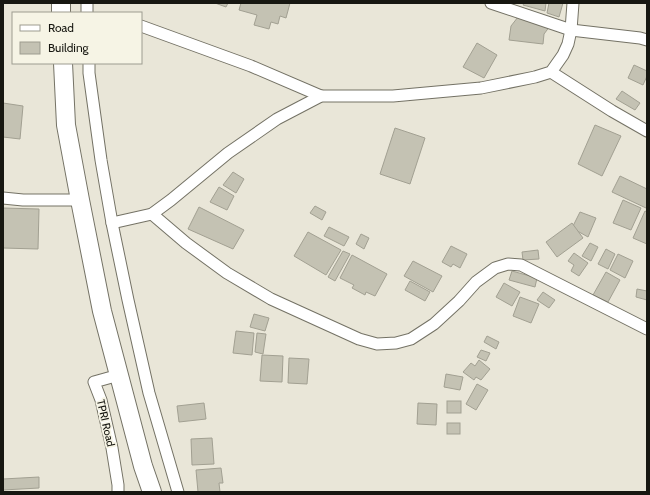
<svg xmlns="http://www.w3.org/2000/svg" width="650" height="495" font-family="Cabin,sans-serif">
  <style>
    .building { fill: #c4c2b3; stroke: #a2a092 }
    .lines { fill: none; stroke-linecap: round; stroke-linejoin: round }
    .minor-casing { stroke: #747265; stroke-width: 13 }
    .trunk-casing { stroke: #747265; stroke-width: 20 }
    .minor { stroke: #fff; stroke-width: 11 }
    .trunk { stroke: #fff; stroke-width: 18 }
    .labels { text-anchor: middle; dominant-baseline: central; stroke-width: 3.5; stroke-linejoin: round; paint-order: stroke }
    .street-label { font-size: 11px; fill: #171711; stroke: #f6f4e5 }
  </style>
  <rect width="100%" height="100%" fill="#e9e6d8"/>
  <g class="building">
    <path d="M215,3H228L226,7Z"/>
    <path d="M241,3H290L286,18L280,16L278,24L271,22L269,29L254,25L257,15L239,10Z"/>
    <path d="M524,3H546L545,11L523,5Z"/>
    <path d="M549,3H563L559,17L547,13Z"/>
    <path d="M518,17L550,26L544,34L543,44L509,40L511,26Z"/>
    <path d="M477,43L497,55L484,78L463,67Z"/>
    <path d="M634,65L647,71V76L643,85L628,78Z"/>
    <path d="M622,91L640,103L635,110L616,99Z"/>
    <path d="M3,103L23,106L20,139L3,137Z"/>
    <path d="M595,125L621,136L602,176L578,164Z"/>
    <path d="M395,128L425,138L410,184L380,174Z"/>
    <path d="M233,172L244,179L236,193L223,185Z"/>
    <path d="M620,176L647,189V206L646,208L612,192Z"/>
    <path d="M219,187L234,196L227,210L210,202Z"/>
    <path d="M623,200L641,208L631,230L613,223Z"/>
    <path d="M315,206L326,212L322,220L310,213Z"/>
    <path d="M199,207L244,230L233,249L188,229Z"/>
    <path d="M3,208L39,209L38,249L3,248Z"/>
    <path d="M645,211L647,212V244L633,238Z"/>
    <path d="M580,212L596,218L588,237L572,228Z"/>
    <path d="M572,223L583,238L557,257L546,242Z"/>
    <path d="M329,227L349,237L344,246L324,236Z"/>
    <path d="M308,232L341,250L326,275L294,256Z"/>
    <path d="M361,234L369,238L364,249L356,244Z"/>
    <path d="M590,243L598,247L591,261L582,256Z"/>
    <path d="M451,246L467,254L460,268L453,264L451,267L442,262Z"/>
    <path d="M606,249L615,254L608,269L598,264Z"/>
    <path d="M538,250L539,259L523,260L522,252Z"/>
    <path d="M343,251L350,254L335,281L328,277Z"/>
    <path d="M574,253L588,263L579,276L571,271L574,265L568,261Z"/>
    <path d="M618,254L633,261L625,278L610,270Z"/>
    <path d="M352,255L387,274L375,296L366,292L365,295L352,288L354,285L340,278Z"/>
    <path d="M413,261L442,276L433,292L404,276Z"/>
    <path d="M512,271L537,278L535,287L509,280Z"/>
    <path d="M606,272L620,280L608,302L593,295Z"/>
    <path d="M410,281L430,292L425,301L405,290Z"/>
    <path d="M504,283L520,292L512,306L496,297Z"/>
    <path d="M637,289L647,291V300L636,297Z"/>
    <path d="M543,292L555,300L549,308L537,300Z"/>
    <path d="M520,297L539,304L531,323L513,316Z"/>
    <path d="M254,314L269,318L265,331L250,327Z"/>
    <path d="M236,331L254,333L252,355L233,353Z"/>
    <path d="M257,333L266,334L263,354L255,352Z"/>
    <path d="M487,336L499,342L496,349L484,342Z"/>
    <path d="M481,350L490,353L486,361L477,357Z"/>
    <path d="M262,355L283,356L282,382L260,381Z"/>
    <path d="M289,358L309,359L307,384L288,383Z"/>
    <path d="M479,360L490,369L481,380L476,377L474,380L463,372L471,363L475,366Z"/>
    <path d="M446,374L463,377L460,390L444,387Z"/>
    <path d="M477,384L488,390L476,410L466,404Z"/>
    <rect x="447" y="401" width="14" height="12"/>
    <path d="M204,403L206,419L179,422L177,406Z"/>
    <path d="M418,403L437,404L436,425L417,424Z"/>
    <rect x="447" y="423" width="13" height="11"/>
    <path d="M212,438L214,464L192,465L191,439Z"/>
    <path d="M221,468L223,483H219L220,492H198L196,470Z"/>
    <path d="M39,477V488L3,490V479Z"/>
  </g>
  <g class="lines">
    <defs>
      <g id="minor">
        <path d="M87,3V13"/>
        <path d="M491,3L571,30L640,38L647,40"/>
        <path d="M141,26L251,66L321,96"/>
        <path d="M89,63V73L101,160L112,223L128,300L149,393L178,492"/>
        <path d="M551,72L612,111L647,131"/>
        <path d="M3,198L23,200H80"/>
        <path d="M152,214L186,243L227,273L271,299L359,339L377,344L396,343L411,339L434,324L459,301L476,282L495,268L508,264L521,265L647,329"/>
        <path d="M112,223L152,214L171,200L228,153L277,119L321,96H393L481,88L535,77L551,72L563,55L568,44L571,30L573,3"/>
        <path d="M118,492V485L112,448L101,400L94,382L119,375"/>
      </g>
      <g id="trunk">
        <path d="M61,3V13"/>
        <path d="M63,63L66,125L80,200L102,311L143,466L152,492"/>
      </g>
    </defs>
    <use href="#minor" class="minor-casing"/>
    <use href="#trunk" class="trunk-casing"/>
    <use href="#minor" class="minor"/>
    <use href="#trunk" class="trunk"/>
  </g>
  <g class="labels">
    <g class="street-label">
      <text transform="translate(106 423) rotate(77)">TPRI Road</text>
    </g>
  </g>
  <rect width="650" height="495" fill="none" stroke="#171711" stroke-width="8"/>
  <rect x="12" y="12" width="130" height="52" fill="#f6f4e5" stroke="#9d9c90"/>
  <rect x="20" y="25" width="20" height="6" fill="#ffffff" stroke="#9d9c90"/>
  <text x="48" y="32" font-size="12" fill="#171711">Road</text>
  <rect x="20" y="42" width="20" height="12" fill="#c4c2b3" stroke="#9d9c90"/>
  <text x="48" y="52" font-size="12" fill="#171711">Building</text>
</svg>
